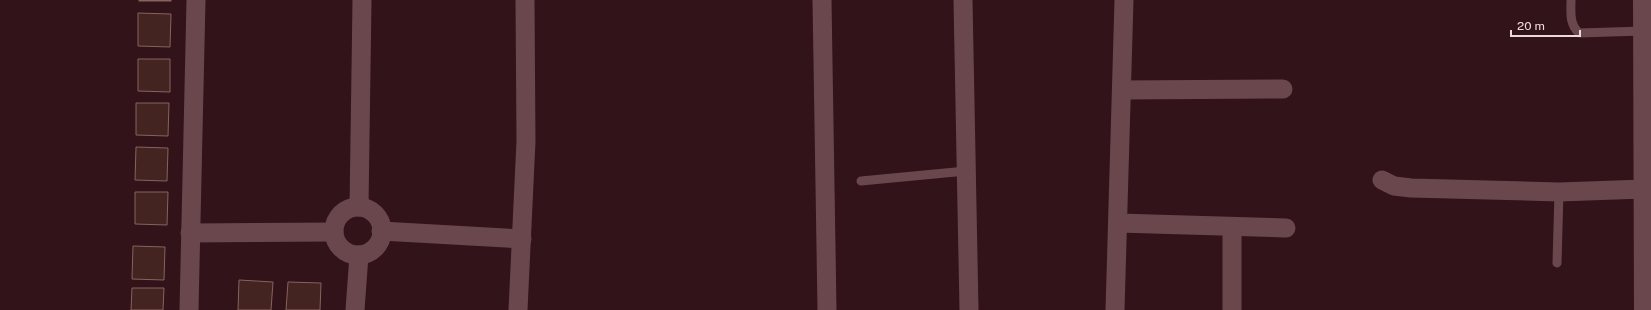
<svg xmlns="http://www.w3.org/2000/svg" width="1651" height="310" font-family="'Public Sans',sans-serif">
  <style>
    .building { fill: #432420; stroke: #88635e }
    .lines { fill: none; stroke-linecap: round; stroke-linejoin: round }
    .lane { stroke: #6a474d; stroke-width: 9 }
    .street { stroke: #6a474d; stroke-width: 19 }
    .secondary { stroke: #6a474d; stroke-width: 22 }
  </style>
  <rect width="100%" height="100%" fill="#311319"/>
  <g class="building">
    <rect x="139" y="0" width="32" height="1"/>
    <path d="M138,13L171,14L170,47L138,46Z"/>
    <path d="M138,59H170V92L138,91Z"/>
    <path d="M136,103H169L168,136L136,135Z"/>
    <path d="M136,147L168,148L167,181L135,180Z"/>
    <path d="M135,192H168L167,225L135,224Z"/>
    <path d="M133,246L165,247L164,280L132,279Z"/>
    <path d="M239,280L273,282L271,310H238Z"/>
    <path d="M288,282L321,283L320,310H286Z"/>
    <path d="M132,288H164L163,310H131Z"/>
  </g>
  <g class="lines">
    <g class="lane">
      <path d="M1571,0C1571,12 1569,24 1579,33L1643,31"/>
      <path d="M861,181L966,171"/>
      <path d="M1557,263L1559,192"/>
    </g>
    <g class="street">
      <path d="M822,0L827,310"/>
      <path d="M963,0L969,310"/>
      <path d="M1123,90L1283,89"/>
      <path d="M1382,180L1394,186L1411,188L1559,192L1644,189"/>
      <path d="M359,207L362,0"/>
      <circle cx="358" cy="231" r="24"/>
      <path d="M1118,223L1286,228"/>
      <path d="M1232,227V310"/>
      <path d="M381,231L522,239"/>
      <path d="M190,233L334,232"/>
      <path d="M189,310L196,0"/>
      <path d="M355,310L359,255"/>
      <path d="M518,310L526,141L525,0"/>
      <path d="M1115,310L1124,0"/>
    </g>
    <path class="secondary" d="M1644,0L1645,310"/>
  </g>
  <path d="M1511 30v6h69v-6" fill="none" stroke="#edd8da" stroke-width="2"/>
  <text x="1517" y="30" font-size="12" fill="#edd8da" stroke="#311319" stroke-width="3" paint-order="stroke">20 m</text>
</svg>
